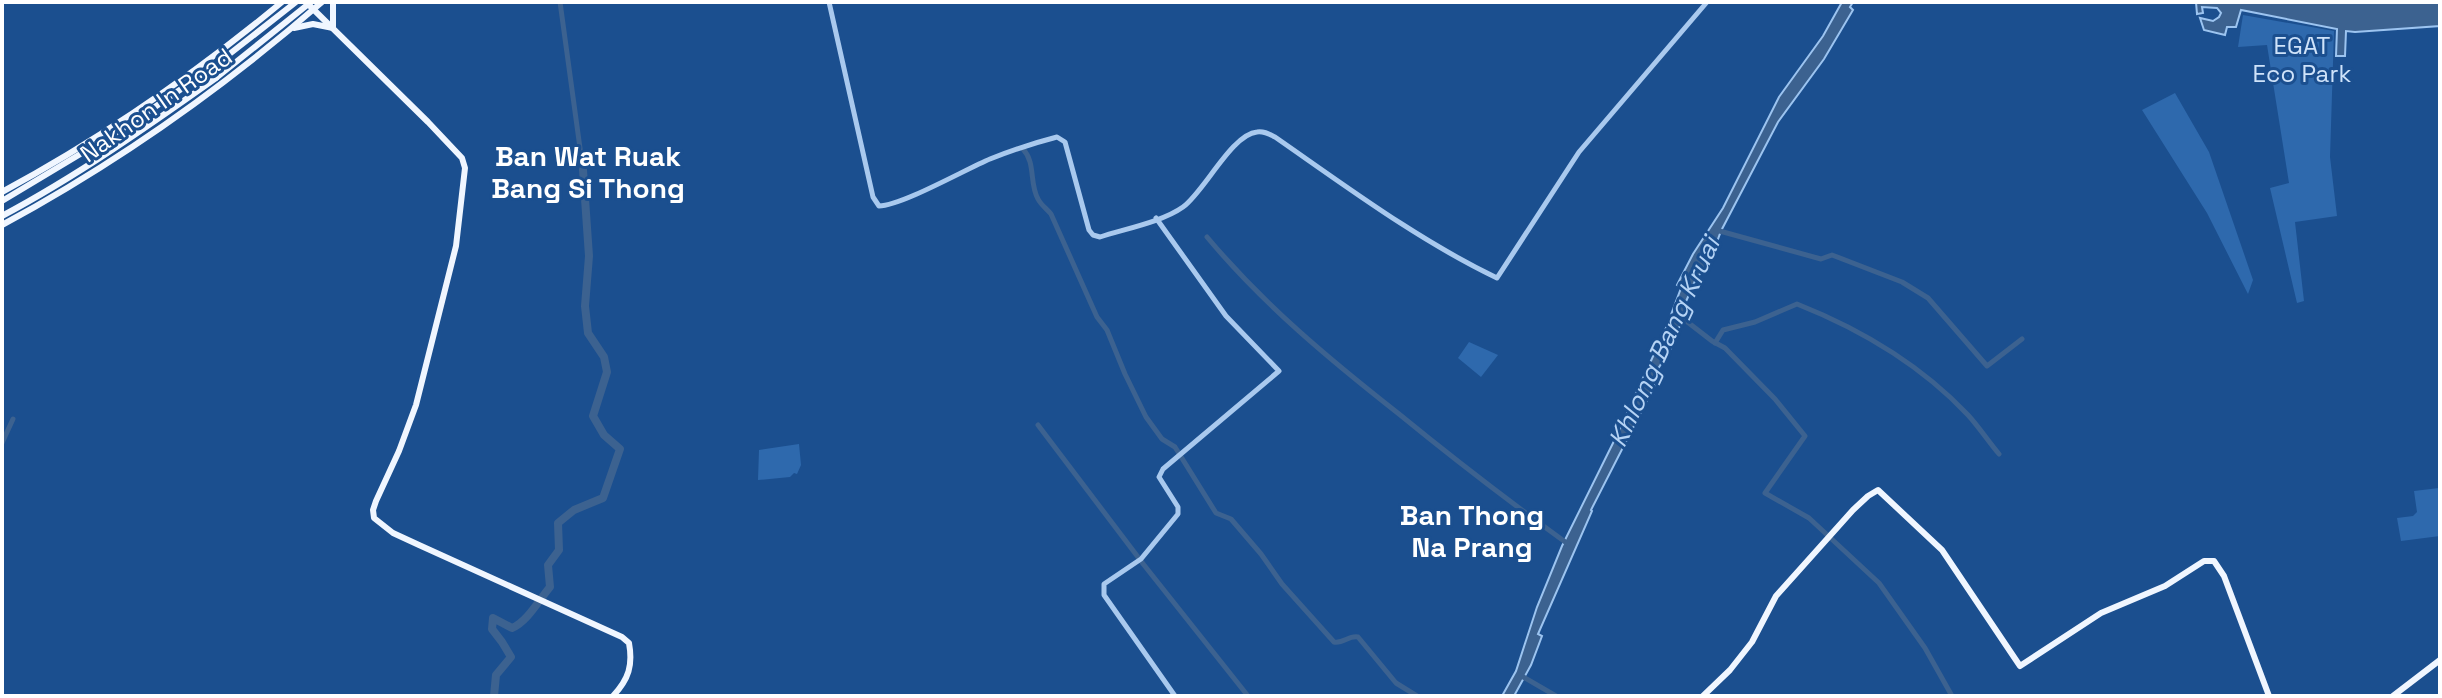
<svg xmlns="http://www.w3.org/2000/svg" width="2442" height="698" font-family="'Space Grotesk',sans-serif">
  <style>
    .green { fill: #2e69ad }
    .water { fill: #3c6290; stroke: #9cc4f0; stroke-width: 2 }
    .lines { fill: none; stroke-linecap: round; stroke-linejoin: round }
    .canal { stroke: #3c6290; stroke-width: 5 }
    .river { stroke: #3c6290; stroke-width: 8 }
    .minor { stroke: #a9c9ee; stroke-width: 5 }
    .major { stroke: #f0f6ff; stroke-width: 6 }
    .major-bridge { stroke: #f0f6ff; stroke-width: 6 }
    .labels { text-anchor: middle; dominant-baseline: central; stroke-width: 6; stroke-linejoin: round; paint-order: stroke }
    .park-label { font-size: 24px; fill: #cfe3fa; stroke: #1b4f8f }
    .street-label { font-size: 24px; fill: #fff; stroke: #1b4f8f }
    .water-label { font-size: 26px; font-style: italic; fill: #b5d3f5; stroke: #1b4f8f }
    .quarter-label { font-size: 28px; font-weight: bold; fill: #fff; stroke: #1b4f8f }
  </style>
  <rect width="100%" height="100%" fill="#1b4f8f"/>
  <g class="green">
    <path d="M2243,15L2334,31L2330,157L2337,216L2295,222L2304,301L2297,303L2270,188L2289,183L2267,45L2238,47Z"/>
    <path d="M2175,93L2209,152L2253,280L2248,294L2207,213L2142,110Z"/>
    <path d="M1469,342L1498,355L1481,377L1458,358Z"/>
    <path d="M799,444L801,465L797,474L794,473L790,477L758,480L759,450Z"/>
    <path d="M2439,488L2440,536L2401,541L2397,518L2413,516L2417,512L2414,491Z"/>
  </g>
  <g class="water">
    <path d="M1842,2H1853L1850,7L1853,10L1824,59L1778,122L1721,231L1711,258L1695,281L1684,306L1689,313L1671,339L1675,342L1656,372L1660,375L1591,510L1592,511L1538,634L1542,636L1531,665L1514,696H1502L1516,671L1537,607L1562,546L1617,435L1666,328L1681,288L1677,285L1693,254L1723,208L1779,97L1823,36Z"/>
    <path d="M2196,2H2440V26L2355,32L2346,31L2345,56H2336L2337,29L2241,10L2236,27H2227L2225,35L2204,30L2200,18L2213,21L2219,17L2221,13L2217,8L2202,7L2203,13L2197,14Z"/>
  </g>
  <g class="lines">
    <g class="canal">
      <path d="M560,2L583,170"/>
      <path d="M1023,149C1036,163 1029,183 1038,199C1041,205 1047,209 1051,214L1097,317L1107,330L1125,374L1146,417L1162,439L1175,447L1216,513L1231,519L1261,554L1282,584L1334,642C1343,644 1349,635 1358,637L1396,683L1417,696"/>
      <path d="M1716,230L1821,259L1832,255L1902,282L1928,298L1987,366L2022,339"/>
      <path d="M1207,237C1264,305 1329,359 1399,414C1454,459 1510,502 1568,544"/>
      <path d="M1681,317L1712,341L1725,348L1775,399L1805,436L1765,493L1809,518L1879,583L1925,648L1952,696"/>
      <path d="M1715,343L1723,330L1755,322L1797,304C1860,329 1921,365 1968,415C1979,427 1988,441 1999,454"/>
      <path d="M1038,425L1144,565L1248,696"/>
      <path d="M2,443L13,419"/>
      <path d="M1520,675L1556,696"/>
    </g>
    <path class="river" d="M494,696L496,675L511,657L502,642L492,629L493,618L512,628C527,622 539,600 550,587L548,565L559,550L558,523L574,510L603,498L620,449L604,435L593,416L607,372L604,357L588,333L585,306L589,256L583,170"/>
    <g class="minor">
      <path d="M829,2L873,197L879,206C901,206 966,169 990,159C1012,150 1034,143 1057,137L1065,142L1089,230L1093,235L1100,237C1124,229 1162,222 1183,207C1204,192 1232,134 1257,132C1264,131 1269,134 1275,137C1347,187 1418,240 1497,278L1579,152L1707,2"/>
      <path d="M1156,218L1226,316L1279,371L1163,469L1159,477L1178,507V514L1141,559L1104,584V595L1175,696"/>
    </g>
    <g class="major">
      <path d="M306,2L428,122L462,158L465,168L456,246L416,405L399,451L376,501L373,510L374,518L393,533L419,545L622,637L629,643C633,665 629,679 613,696"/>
      <path d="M333,2V26"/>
      <path d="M294,28L313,24L333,28"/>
      <path d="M2,192C102,138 195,74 282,2"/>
      <path d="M2,201L127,126L209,70"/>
      <path d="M2,216C77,176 147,127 216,78"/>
      <path d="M2,225C117,163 223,88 322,2"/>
      <path d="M1703,696L1730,670L1752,642L1776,596L1853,510L1868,496L1878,490L1942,550L2020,666L2101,613L2165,586L2204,561H2214L2224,576L2269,696"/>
      <path d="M2393,696L2440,660"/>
    </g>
    <g class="major-bridge">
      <path d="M209,70L296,2"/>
      <path d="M216,78L311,2"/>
    </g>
  </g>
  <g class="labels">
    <g class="park-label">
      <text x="2302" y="45">EGAT<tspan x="2302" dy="28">Eco Park</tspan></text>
    </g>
    <g class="street-label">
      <text transform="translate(156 105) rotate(-35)">Nakhon In Road</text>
    </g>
    <g class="water-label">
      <text transform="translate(1664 342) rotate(-65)">Khlong Bang Kruai</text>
    </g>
    <g class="quarter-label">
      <text x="588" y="156">Ban Wat Ruak<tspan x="588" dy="32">Bang Si Thong</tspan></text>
      <text x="1472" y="515">Ban Thong<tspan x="1472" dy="32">Na Prang</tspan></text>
    </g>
  </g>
  <rect width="2442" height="698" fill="none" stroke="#ffffff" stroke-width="8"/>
</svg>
